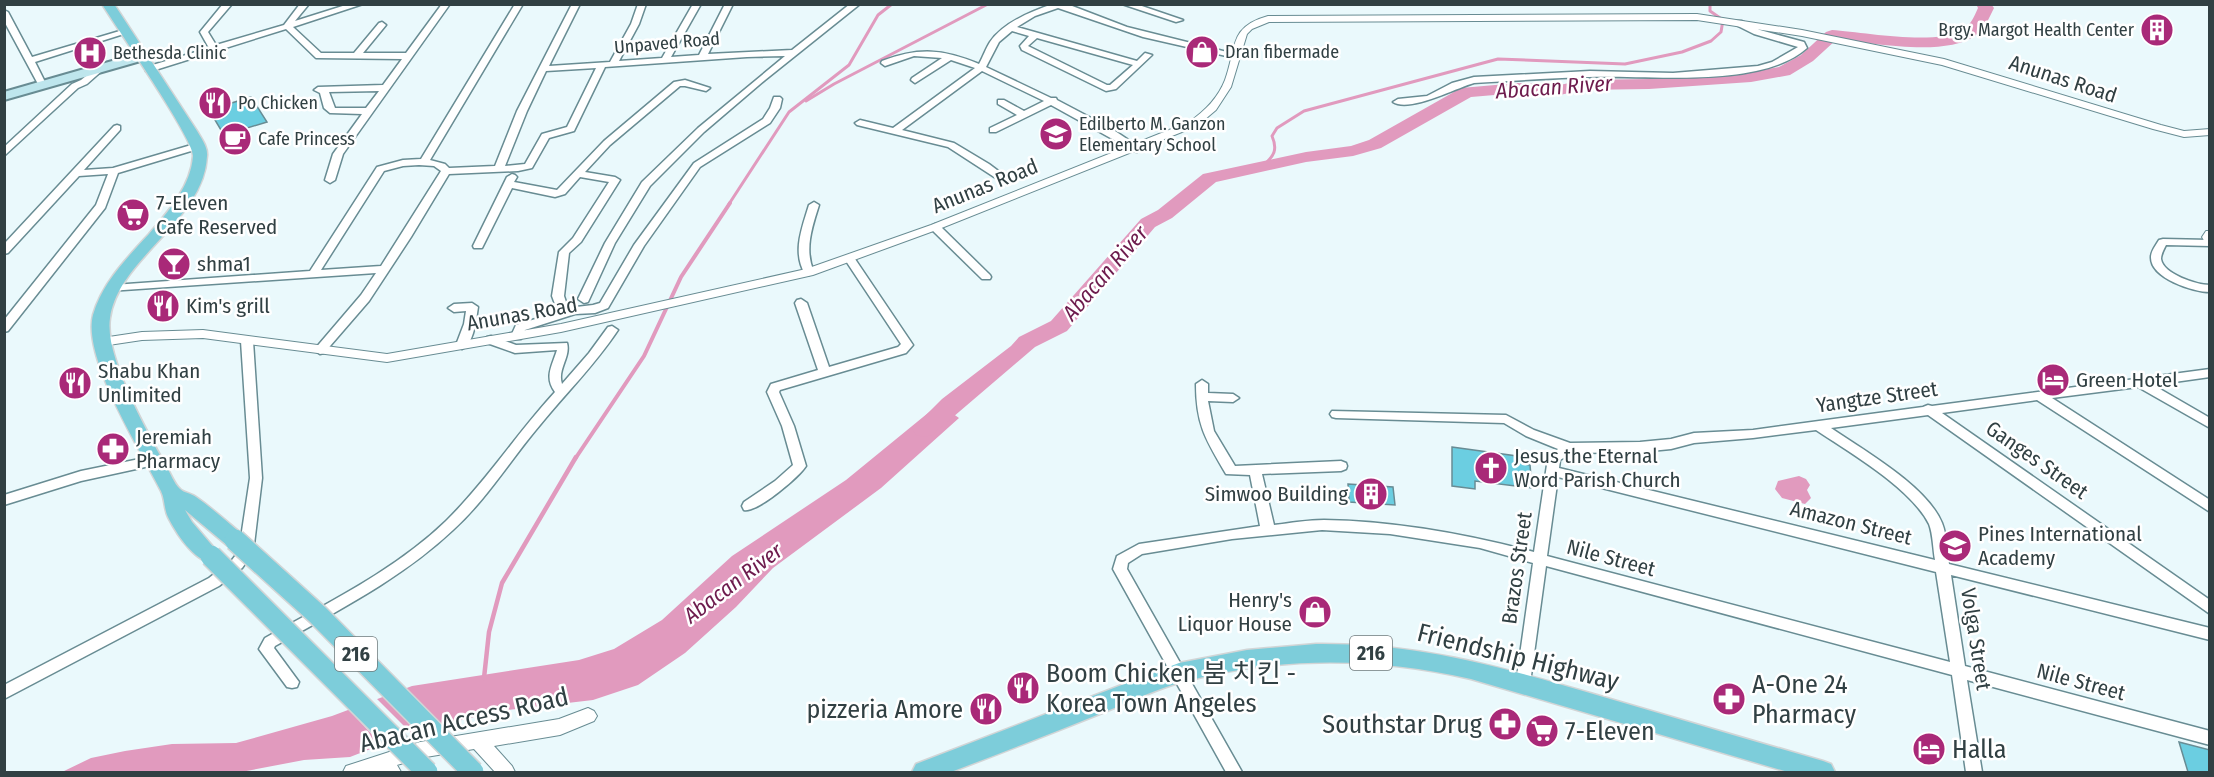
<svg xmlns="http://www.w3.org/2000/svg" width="2214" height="777" font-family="'Fira Sans Condensed','Noto Sans KR',sans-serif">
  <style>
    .water { fill: #e19abe }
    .pier { fill: #eaf9fc }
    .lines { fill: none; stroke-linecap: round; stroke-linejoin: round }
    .stream-far2 { stroke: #e19abe; stroke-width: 3 }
    .stream-far1 { stroke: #e19abe; stroke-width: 4 }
    .stream { stroke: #e19abe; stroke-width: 4.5 }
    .river { fill: #e19abe; fill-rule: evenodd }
    .building { fill: #6bcee1; stroke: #688c94; stroke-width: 1.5 }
    .minor-casing { stroke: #688c93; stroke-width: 3 }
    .tertiary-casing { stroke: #688c93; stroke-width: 2 }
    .secondary-casing { stroke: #688c93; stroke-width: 4 }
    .primary-casing { stroke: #d2d5d6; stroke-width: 3 }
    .minor { fill: #fff; fill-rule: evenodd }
    .tertiary { fill: #fff; fill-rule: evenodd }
    .secondary { fill: #bee6ed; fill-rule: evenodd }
    .primary { fill: #7dcdda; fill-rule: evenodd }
    .primary-bridge-casing { stroke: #d2d5d6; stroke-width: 24; stroke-linecap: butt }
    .primary-bridge { stroke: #7dcdda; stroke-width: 21 }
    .labels { text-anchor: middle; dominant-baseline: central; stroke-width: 5; stroke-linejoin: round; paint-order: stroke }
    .far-poi-label { font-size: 18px; fill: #314043; stroke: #fff; text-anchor: start }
    .far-street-label { font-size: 18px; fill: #314043; stroke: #fff }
    .shield { fill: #fff; stroke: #6f797b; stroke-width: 1.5 }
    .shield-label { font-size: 20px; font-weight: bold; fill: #314043 }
    .street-label { font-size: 21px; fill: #314043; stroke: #fff }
    .poi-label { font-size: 21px; fill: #314043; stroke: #fff; text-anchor: start }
    .water-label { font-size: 22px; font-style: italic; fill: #6d1b4d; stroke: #fff }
    .near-street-label { font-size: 26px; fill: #314043; stroke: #fff }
    .near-poi-label { font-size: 26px; fill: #314043; stroke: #fff; text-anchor: start }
  </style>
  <rect width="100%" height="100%" fill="#eaf9fc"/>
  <g class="water">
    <path d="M939,404L959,418L881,488L773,568L736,607L685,653L638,685L593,700L500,711L449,723L404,736L350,757L304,760L241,772H62L91,758L125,751L172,744L236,743L332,716L412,686L579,660L614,649L662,620L732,556L846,480Z"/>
    <path d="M1799,476L1806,479L1810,485L1807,490L1811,498L1805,504L1782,498L1775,489L1778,481Z"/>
  </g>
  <path class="pier" d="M374,696L414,736L384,747L346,707Z"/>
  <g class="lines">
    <g class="stream-far2">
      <path d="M806,101L834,84L988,4"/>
      <path d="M1263,166C1274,156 1278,150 1272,136L1277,128L1304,111L1498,59L1625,64L1682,52L1711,41L1721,32L1723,20L1710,11V4"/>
      <path d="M729,204L789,112L849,65L878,15L892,4"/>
    </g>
    <path class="stream-far1" d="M575,459L644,356L681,277L730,203"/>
    <path class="stream" d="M484,678L489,632L502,583L576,457"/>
    <path class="river" d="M1976,4H1991L1994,8C1989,18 1985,29 1976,35C1945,58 1872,42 1836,40L1813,61L1790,75L1751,82L1649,89L1582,90L1560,95L1518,93L1471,97L1381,148L1353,156L1306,162L1216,182L1172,218L1155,227L1067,331L1035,347L932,435L924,437L916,435L912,429L942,399L1011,346L1019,337L1051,321L1141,219L1158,210L1203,174L1306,152L1351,146L1369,140L1461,88L1518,83L1560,85L1582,80L1649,79L1751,72L1779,67L1801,55L1826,32L1832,30C1863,32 1936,46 1962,30C1971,25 1974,17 1978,8Z"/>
  </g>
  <g class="building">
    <path d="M251,97L267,122L224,135L209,110Z"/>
    <path d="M1452,447L1524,457V464L1530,465L1532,488L1475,481V489L1452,486Z"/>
    <path d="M1348,484L1393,487L1395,505L1349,502Z"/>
    <path d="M2179,742L2210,750V772H2188Z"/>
  </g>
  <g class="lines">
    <defs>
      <g id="minor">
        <path d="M223,4H232L208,32L216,45L284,25L300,4H309L295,21L349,4H363L293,27L321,53H354L379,23L382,22L386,25L363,53H406L442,4H450L343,154L335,180L330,183L325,180L333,154L362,114L330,113L324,108L320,93L314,90L318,87L383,85L402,59L316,58L286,29L152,71H146V67L209,48L200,32ZM379,91L366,108H335L329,92Z"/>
        <path d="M515,4H523L430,160L445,164L449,168L495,166L517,111L572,4H580L549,66L610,62L631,24L638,4H646L639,24L619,61L662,58L693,4H701L671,57L699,55L725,4H733L708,54L792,50L850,4H860L765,80L704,132L650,186L615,243L588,302L584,303L578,299L605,243L642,182L698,128L785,56L747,57L605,67L574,131L549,138L532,168L518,171L449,174L411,237L369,301L324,353L320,354L314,350L361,295L376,273L109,291L108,289L113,285L310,271L377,167L403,160L421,159ZM596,68L567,127L542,134L525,164L505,166L527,111L546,71ZM419,165L434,166L441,171L381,266L321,270L384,171L403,166Z"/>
        <path d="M1053,4H1067L1127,27L1239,55L1235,58L1143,37L1058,8L1035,16L1017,27L1137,61L1145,53L1152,55L1116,89L1106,91L1022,50L1020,46L1029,36L1012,31L999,42L986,67L1051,98H1056L1057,100L1112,129L1142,149L1137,152L1134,151L1051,105L996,132H990V128L1017,115L998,104V100H1004L1024,111L1044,101L982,71L902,130L954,143L989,164L1009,179V183L1005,184L948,147L857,125L855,123L860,120L893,128L975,68L951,60L915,83L911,80L912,78L942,58L914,56L885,66L881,63L882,61C919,47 943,49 979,64C983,57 986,48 990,42C1004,22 1032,11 1053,4ZM1037,38L1133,65L1110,85H1107L1028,46Z"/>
        <path d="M1122,4H1136L1183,20L1176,22Z"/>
        <path d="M4,10L8,12L32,57L123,30L130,32L35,62L46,84L42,87L38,84L4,21Z"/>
        <path d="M1736,21H1742L1760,30L1804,42L1807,48C1762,89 1648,75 1589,77C1551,78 1512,81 1474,83C1456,88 1409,113 1393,102L1398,99L1427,96L1452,83L1474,77L1590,71L1673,73L1758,66L1772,62L1798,47L1754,34L1736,25Z"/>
        <path d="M101,64L104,65V69L87,84L78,88L4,156V147L72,84L81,80Z"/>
        <path d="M685,80L710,88L706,91L685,86H680L610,145L585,172L615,177L620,180L581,242L569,253L564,296L568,308L593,305L600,303L634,245L694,163L763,119L770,108L774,97H780L782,99L780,108L770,123L700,167L644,246L608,308L595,313L575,314L525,330L521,339H513L511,336L516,325L558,312L552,296L559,252L573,238L609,182L580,177L565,194L555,197L512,188L482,248H474L473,246L507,177L512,174L515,175L517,177L514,182L557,190L604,141L674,82Z"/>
        <path d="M117,125L120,126V130L84,170L113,168L198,143L203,146L201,148L118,173L105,208L8,331L4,332V320L96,205L108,174L79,176L8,253L4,254V244L114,126Z"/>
        <path d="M814,202L819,205C812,227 804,250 814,272L809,275L805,274C792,252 802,228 809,205Z"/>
        <path d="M935,224L939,225L990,275L991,277L990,279H982L931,229L930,227Z"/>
        <path d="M2163,239L2210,240V246L2166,245C2164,249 2161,254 2161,259C2163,274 2197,285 2210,285V292C2193,292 2150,278 2151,257C2151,251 2156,245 2159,240Z"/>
        <path d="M849,255L853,256L913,345L906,353L780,390L779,392L794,426L806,466C799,477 757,513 744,510L742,506L744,502L775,481L793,465L782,426L767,392L771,384L818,370L795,303L797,300L801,299L807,303L829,367L898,347L901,344L844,258Z"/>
        <path d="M472,303L478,307C476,319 474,344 462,349L456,345L464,324L466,311L454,312L448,308L454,304Z"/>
        <path d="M612,326L618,330C595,365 566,393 540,425C511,459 487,499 453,530C401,579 337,611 275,646L274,648L299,682L297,687L292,688L287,687L259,649L265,638C327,603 394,571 446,521C486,482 517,433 555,392C544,377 552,366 557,350L515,353L487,343L485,340L487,337L491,336L516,345L567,343C571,357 557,369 562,384L589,353L608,327Z"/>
        <path d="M247,337L253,341L262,478L253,553L242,568L219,586L4,699V685L209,578L232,560L239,551L250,478L241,341Z"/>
        <path d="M2210,369V377L2153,385L2210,418V428L2138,387L2052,398L2210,500V512L2037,400L1942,413L2210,600V614L1928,415L1831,428C1863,450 1927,486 1942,523C1947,535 1947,551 1949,564L2210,628V640L1951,575L1965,666L2210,731V745L1967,680L1982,772H1966L1952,675L1546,566L1530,683L1528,688L1523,689L1518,688L1516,683L1533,563L1480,548L1390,534L1322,530L1232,539L1142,554L1128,563L1127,569L1242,772H1226L1113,569L1117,556L1139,544L1260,526L1250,475L1226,474C1206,440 1196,425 1196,384L1202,380L1208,384V393L1233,394L1239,398L1233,402L1208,401L1214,431L1235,466L1341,461L1346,463L1347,466L1346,469L1341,471L1262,474L1274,525C1290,523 1308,520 1324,520C1395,521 1466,534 1534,552L1548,458L1558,449L1526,436L1504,423L1336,418L1332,417L1330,414L1332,411L1506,415L1534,430L1570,443L1640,442L1671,439L1694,433L1753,430L1923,407L1928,405L1932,406ZM1816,430C1849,452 1911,488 1929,524C1933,534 1933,549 1935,560L1559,468L1560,460L1572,453L1640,452L1671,449L1694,443L1753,438ZM1558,477L1936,572L1950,662L1547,556Z"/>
        <path d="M154,456L159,458L160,461L159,464L81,481L4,505V495L81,471Z"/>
      </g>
      <g id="tertiary">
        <path d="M1697,14L1802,30L1944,59L2161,125L2184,131L2210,129V135L2184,137L2153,129L1942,65L1802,36L1697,20L1269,22L1252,29L1247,34L1231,87L1216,110L1197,126L939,229L813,275L561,332L387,362L203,338L142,340L102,346L96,342L102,338L142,332L203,330L387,354L561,324L806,269L931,225L1189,122C1205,111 1218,98 1225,80C1237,48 1228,27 1268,16Z"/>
        <path d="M2206,231H2210V244H2206L2202,237Z"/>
        <path d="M588,708L594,711L597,716L594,721L560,735L494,746L512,766L515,772H495L474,749L420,758L397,765L401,772H343L346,766L420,742L559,719Z"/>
      </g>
      <path id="secondary" d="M140,53L146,57L144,60L4,100V92Z"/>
      <g id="primary">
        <path d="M102,4H114L197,131C201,138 208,147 207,156C204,221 118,258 110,318C104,356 147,432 166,466C170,472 174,484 180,489C184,493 191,493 196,497C212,508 227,522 242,534L245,540L242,546L235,548L228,546L185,510L192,522L221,556L218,562C198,568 176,533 168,517C164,509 165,499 161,491C141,451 82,358 93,315C102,283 127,258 149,234C168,212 191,186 193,156C194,139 116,27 102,4Z"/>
        <path d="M1316,644C1422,643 1500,667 1600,696C1675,718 1749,740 1823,761L1831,764L1835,772H1788L1471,679C1376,657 1278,656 1183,682C1158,688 1132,701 1107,711C1055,732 1003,752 951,772H912L916,764L1179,663L1247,650Z"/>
      </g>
    </defs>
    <use href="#minor" class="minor-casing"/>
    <use href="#tertiary" class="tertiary-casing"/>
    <use href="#secondary" class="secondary-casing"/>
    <use href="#primary" class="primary-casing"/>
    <use href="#minor" class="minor"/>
    <use href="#tertiary" class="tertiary"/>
    <use href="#secondary" class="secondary"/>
    <use href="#primary" class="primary"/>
    <defs>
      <g id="primary-bridge">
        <path d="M235,540L318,615L473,772"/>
        <path d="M211,556L427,772"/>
      </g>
    </defs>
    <use href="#primary-bridge" class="primary-bridge-casing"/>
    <use href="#primary-bridge" class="primary-bridge"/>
  </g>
  <defs>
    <symbol id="building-disc" viewBox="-11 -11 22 22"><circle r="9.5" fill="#a92978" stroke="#fff"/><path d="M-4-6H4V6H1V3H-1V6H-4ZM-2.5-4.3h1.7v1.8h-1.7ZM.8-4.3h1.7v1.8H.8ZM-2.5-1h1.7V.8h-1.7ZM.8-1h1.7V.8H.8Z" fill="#fff"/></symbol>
    <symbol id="shop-disc" viewBox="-11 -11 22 22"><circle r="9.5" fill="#a92978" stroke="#fff"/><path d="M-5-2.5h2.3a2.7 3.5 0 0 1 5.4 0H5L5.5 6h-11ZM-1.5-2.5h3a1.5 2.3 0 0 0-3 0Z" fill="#fff"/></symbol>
    <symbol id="hospital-disc" viewBox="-11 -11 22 22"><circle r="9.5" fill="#a92978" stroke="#fff"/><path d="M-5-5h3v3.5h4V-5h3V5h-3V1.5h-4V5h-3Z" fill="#fff"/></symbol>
    <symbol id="restaurant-disc" viewBox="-11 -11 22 22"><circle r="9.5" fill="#a92978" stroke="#fff"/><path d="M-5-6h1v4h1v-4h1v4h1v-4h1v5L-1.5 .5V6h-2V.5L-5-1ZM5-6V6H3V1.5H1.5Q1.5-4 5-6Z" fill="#fff"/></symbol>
    <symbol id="school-disc" viewBox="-11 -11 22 22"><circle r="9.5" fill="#a92978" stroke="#fff"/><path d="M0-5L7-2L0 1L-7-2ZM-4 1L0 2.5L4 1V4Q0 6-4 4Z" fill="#fff"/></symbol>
    <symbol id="cafe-disc" viewBox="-11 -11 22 22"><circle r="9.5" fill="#a92978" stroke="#fff"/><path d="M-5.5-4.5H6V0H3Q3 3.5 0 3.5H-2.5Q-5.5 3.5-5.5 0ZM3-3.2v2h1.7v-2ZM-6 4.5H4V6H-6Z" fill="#fff"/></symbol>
    <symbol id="supermarket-disc" viewBox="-11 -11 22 22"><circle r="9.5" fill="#a92978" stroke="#fff"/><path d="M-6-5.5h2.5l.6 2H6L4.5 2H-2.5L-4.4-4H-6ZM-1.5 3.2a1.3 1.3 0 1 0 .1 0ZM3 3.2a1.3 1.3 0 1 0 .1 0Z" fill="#fff"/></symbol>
    <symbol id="bar-disc" viewBox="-11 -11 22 22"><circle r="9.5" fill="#a92978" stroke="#fff"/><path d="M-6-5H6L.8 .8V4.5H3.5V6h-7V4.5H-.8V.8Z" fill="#fff"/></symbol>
    <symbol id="hotel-disc" viewBox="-11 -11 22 22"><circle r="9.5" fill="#a92978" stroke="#fff"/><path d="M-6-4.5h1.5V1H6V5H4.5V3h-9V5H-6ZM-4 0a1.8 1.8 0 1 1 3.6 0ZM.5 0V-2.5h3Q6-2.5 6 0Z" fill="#fff"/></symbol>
    <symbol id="pharmacy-disc" viewBox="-11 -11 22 22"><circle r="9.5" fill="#a92978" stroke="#fff"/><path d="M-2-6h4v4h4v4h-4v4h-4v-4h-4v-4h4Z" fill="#fff"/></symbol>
    <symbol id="church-disc" viewBox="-11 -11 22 22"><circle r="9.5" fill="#a92978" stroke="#fff"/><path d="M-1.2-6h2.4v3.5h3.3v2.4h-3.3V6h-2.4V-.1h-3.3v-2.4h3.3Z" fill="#fff"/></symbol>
  </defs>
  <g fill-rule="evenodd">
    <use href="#building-disc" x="2138" y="11" width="38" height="38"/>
    <use href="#shop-disc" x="1183" y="33" width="38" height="38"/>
    <use href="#hospital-disc" x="71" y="34" width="38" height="38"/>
    <use href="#restaurant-disc" x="196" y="84" width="38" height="38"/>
    <use href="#school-disc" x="1037" y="115" width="38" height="38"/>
    <use href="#cafe-disc" x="216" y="120" width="38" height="38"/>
    <use href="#supermarket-disc" x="114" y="196" width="38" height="38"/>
    <use href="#bar-disc" x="155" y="245" width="38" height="38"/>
    <use href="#restaurant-disc" x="144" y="287" width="38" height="38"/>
    <use href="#hotel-disc" x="2034" y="361" width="38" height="38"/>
    <use href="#restaurant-disc" x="56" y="364" width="38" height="38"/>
    <use href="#pharmacy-disc" x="94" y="430" width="38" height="38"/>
    <use href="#church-disc" x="1472" y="449" width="38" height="38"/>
    <use href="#building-disc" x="1352" y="475" width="38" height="38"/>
    <use href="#school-disc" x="1936" y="527" width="38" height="38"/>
    <use href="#shop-disc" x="1296" y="593" width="38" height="38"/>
    <use href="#restaurant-disc" x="1004" y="669" width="38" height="38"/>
    <use href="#pharmacy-disc" x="1710" y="680" width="38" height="38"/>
    <use href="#restaurant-disc" x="967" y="690" width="38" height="38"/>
    <use href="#pharmacy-disc" x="1486" y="705" width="38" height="38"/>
    <use href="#supermarket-disc" x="1523" y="712" width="38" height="38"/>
    <use href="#hotel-disc" x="1910" y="730" width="38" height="38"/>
  </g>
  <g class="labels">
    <g class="far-poi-label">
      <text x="2134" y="30" text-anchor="end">Brgy. Margot Health Center</text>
      <text x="1225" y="52">Dran fibermade</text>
      <text x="113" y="53">Bethesda Clinic</text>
      <text x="238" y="103">Po Chicken</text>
      <text x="1079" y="124">Edilberto M. Ganzon<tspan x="1079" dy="21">Elementary School</tspan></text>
      <text x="258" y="139">Cafe Princess</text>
    </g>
    <g class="far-street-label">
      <text transform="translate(667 43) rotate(-5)">Unpaved Road</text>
    </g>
    <g class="shield">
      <rect x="1350" y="636" width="42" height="34" rx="4.5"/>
      <rect x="335" y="637" width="42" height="34" rx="4.5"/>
    </g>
    <g class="shield-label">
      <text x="1371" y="653">216</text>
      <text x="356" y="654">216</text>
    </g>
    <g class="street-label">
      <text transform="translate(2063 79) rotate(18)">Anunas Road</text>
      <text transform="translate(985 186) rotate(-22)">Anunas Road</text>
      <text transform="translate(522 314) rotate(-10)">Anunas Road</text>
      <text transform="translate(1877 397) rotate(-8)">Yangtze Street</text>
      <text transform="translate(2037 460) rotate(35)">Ganges Street</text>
      <text transform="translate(1851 523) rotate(14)">Amazon Street</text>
      <text transform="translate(1611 558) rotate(15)">Nile Street</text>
      <text transform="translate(1517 568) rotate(-82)">Brazos Street</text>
      <text transform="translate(1976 639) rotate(81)">Volga Street</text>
      <text transform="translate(2081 682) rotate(15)">Nile Street</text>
    </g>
    <g class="poi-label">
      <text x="156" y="203">7-Eleven<tspan x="156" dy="24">Cafe Reserved</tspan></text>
      <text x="197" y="264">shma1</text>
      <text x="186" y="306">Kim's grill</text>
      <text x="98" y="371">Shabu Khan<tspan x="98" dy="24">Unlimited</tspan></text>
      <text x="2076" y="380">Green Hotel</text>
      <text x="136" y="437">Jeremiah<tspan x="136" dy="24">Pharmacy</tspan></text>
      <text x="1514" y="456">Jesus the Eternal<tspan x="1514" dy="24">Word Parish Church</tspan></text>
      <text x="1348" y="494" text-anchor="end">Simwoo Building</text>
      <text x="1978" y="534">Pines International<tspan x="1978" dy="24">Academy</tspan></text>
      <text x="1292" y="600" text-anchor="end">Henry's<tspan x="1292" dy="24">Liquor House</tspan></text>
    </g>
    <g class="water-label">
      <text transform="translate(1554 87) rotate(-4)">Abacan River</text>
      <text transform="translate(1105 273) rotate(-49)">Abacan River</text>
      <text transform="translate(733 583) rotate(-37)">Abacan River</text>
    </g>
    <g class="near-street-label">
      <text transform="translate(1518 657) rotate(14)">Friendship Highway</text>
      <text transform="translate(464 720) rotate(-13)">Abacan Access Road</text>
    </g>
    <g class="near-poi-label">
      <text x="1046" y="673">Boom Chicken 붐 치킨 -<tspan x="1046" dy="30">Korea Town Angeles</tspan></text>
      <text x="1752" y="684">A-One 24<tspan x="1752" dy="30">Pharmacy</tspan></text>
      <text x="963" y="709" text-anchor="end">pizzeria Amore</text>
      <text x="1482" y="724" text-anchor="end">Southstar Drug</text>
      <text x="1565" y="731">7-Eleven</text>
      <text x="1952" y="749">Halla</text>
    </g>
  </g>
  <rect width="2214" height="777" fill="none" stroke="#314043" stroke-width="12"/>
</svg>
